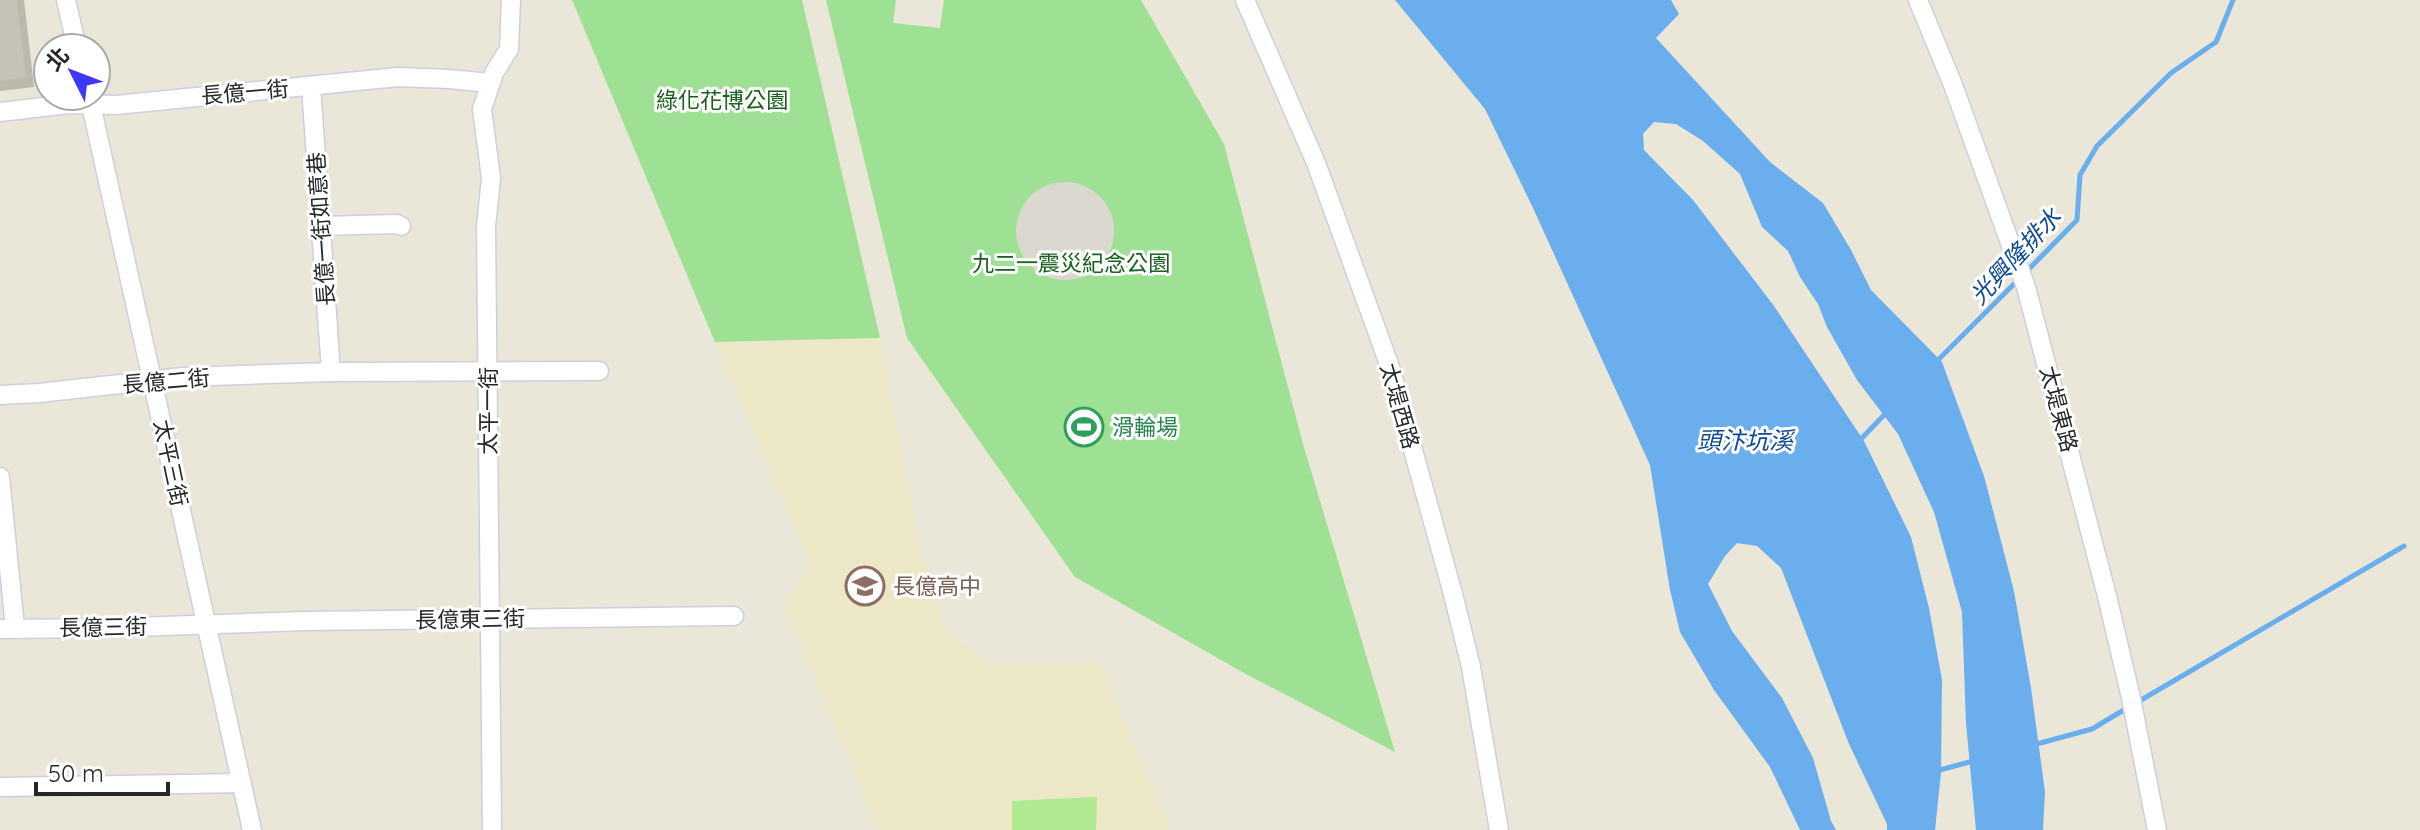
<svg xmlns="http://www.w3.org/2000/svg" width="2420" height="830" font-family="Quicksand,'Noto Sans TC',sans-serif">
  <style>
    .education { fill: #ece8c7 }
    .green { fill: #9ee194 }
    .pitch { fill: #afe990 }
    .plaza { fill: #dad8cf }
    .water { fill: #6aaeed }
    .shadow { fill: #0003 }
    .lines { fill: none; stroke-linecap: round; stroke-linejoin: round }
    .stream { stroke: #6aaeed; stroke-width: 5 }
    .building { fill: #c5c3b8; stroke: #c5c2b2; stroke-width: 2 }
    .minor-casing { stroke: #cecee1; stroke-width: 21 }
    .minor { stroke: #fff; stroke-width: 18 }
    .labels { text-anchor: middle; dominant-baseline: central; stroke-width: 6; stroke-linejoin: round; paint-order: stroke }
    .street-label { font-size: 22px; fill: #272727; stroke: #fff }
    .park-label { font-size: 22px; fill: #19621a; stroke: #fff }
    .leisure-label { font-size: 22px; fill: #27864d; stroke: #fff; text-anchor: start }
    .education-label { font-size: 22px; fill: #785e54; stroke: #fff; text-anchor: start }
    .water-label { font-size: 24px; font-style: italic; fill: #0e4994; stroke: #fff }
  </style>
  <rect width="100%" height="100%" fill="#eae6d8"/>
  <path class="education" d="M880,338L919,542L947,633L997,665L1100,664L1171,830H879L784,605L811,566L715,342Z"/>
  <g class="green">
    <path d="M572,0H802L880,338L715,342Z"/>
    <path d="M826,0H896L893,23L940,28L944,0H1141L1224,144L1303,444L1395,752L1244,673L1075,577L907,338Z"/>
  </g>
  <g class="pitch">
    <path d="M1081,410C1092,412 1098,426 1095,436L1082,441L1073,430L1070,420L1076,412Z"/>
    <path d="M1097,797L1096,830H1012V801Z"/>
  </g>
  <circle class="plaza" cx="1065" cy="231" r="49"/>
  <path class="water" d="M1395,0H1671L1679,14L1656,38L1770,162L1823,203L1851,250L1871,290L1942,362L1984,476L2014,591L2031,688L2045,792L2043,830H1976L1966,723L1962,612L1934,512L1898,434L1857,380L1827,327L1818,304L1800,277L1788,251L1762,227L1740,174L1703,141L1676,124L1654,122L1643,134L1644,150L1693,200L1774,306L1864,441L1911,537L1929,608L1942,680L1941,773L1935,830H1887V824L1849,744L1781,568L1757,546L1737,543L1725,556L1708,584L1732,631L1782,698L1813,758L1831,821L1836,830H1800L1770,767L1714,690L1680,632L1670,590L1650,465L1533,208L1485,109Z"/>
  <path class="shadow" d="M0,0H24L34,87L0,91Z"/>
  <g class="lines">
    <g class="stream">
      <path d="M2026,272L2077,220L2080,175L2097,146L2171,73L2216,42L2233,0"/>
      <path d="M1936,362L2019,279"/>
      <path d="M1858,442L1887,412"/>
      <path d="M2136,703L2404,546"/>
      <path d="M2033,745L2092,729L2127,708"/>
      <path d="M1936,771L1973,761"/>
    </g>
  </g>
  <path class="building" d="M0,0H16L25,77L0,80Z"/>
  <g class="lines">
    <defs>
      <g id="minor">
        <path d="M66,0L77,48"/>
        <path d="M1245,0L1316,163L1390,367L1453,594L1471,667L1499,830"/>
        <path d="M1918,0L1953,85L2026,287L2107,596L2131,698L2157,830"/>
        <path d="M311,86L331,372"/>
        <path d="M89,96L252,830"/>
        <path d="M0,112L69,104L116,105L398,77L449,79L490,83"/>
        <path d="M320,226L397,224L401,226"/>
        <path d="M0,395L39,393L183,377L331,372L599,371"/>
        <path d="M0,477L15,628"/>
        <path d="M0,629L107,628L306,621L734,616"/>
        <path d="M0,787L242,783"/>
        <path d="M492,830L486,226L491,178L482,109L494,73L509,49L511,0"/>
      </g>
    </defs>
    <use href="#minor" class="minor-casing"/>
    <use href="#minor" class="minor"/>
  </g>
  <defs>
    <symbol id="stadium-ring" viewBox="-11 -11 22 22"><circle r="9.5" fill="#fff" stroke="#2e9e5b" stroke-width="1.5"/><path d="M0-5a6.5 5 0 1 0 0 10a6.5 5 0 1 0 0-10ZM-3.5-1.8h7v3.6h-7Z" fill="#2e9e5b"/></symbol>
    <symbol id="school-ring" viewBox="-11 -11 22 22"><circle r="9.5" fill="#fff" stroke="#8d6e63" stroke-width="1.5"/><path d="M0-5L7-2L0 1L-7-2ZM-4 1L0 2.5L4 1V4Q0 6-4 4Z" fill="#8d6e63"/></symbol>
  </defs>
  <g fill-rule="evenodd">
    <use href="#stadium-ring" x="1062" y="405" width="44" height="44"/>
    <use href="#school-ring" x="843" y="564" width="44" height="44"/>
  </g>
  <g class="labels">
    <g class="street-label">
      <text transform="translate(245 92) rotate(-5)">長億一街</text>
      <text transform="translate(321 229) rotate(-94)">長億一街如意巷</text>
      <text transform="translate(166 381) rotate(-5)">長億二街</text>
      <text transform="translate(1400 406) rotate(74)">太堤西路</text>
      <text transform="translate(2059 409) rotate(75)">太堤東路</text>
      <text transform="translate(488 411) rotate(-90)">太平一街</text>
      <text transform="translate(171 463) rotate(78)">太平三街</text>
      <text transform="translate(470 619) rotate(-1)">長億東三街</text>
      <text transform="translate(103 627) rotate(-1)">長億三街</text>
    </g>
    <g class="park-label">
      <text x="722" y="100">綠化花博公園</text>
      <text x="1071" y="263">九二一震災紀念公園</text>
    </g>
    <g class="leisure-label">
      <text x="1112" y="427">滑輪場</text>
    </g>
    <g class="education-label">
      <text x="893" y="586">長億高中</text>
    </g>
    <g class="water-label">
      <text transform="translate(2015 256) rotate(-47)">光興隆排水</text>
      <text x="1745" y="440">頭汴坑溪</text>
    </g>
  </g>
  <g transform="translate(72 72) rotate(312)"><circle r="38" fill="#ffffff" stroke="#a9a9a9" stroke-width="2"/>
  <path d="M0-6L14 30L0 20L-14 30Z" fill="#3e37f8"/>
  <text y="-12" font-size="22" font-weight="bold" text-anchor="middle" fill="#272727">北</text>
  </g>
  <path d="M36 782v12h132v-12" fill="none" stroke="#272727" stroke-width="4"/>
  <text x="48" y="782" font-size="24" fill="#272727" stroke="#ffffff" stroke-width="6" paint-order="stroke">50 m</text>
</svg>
